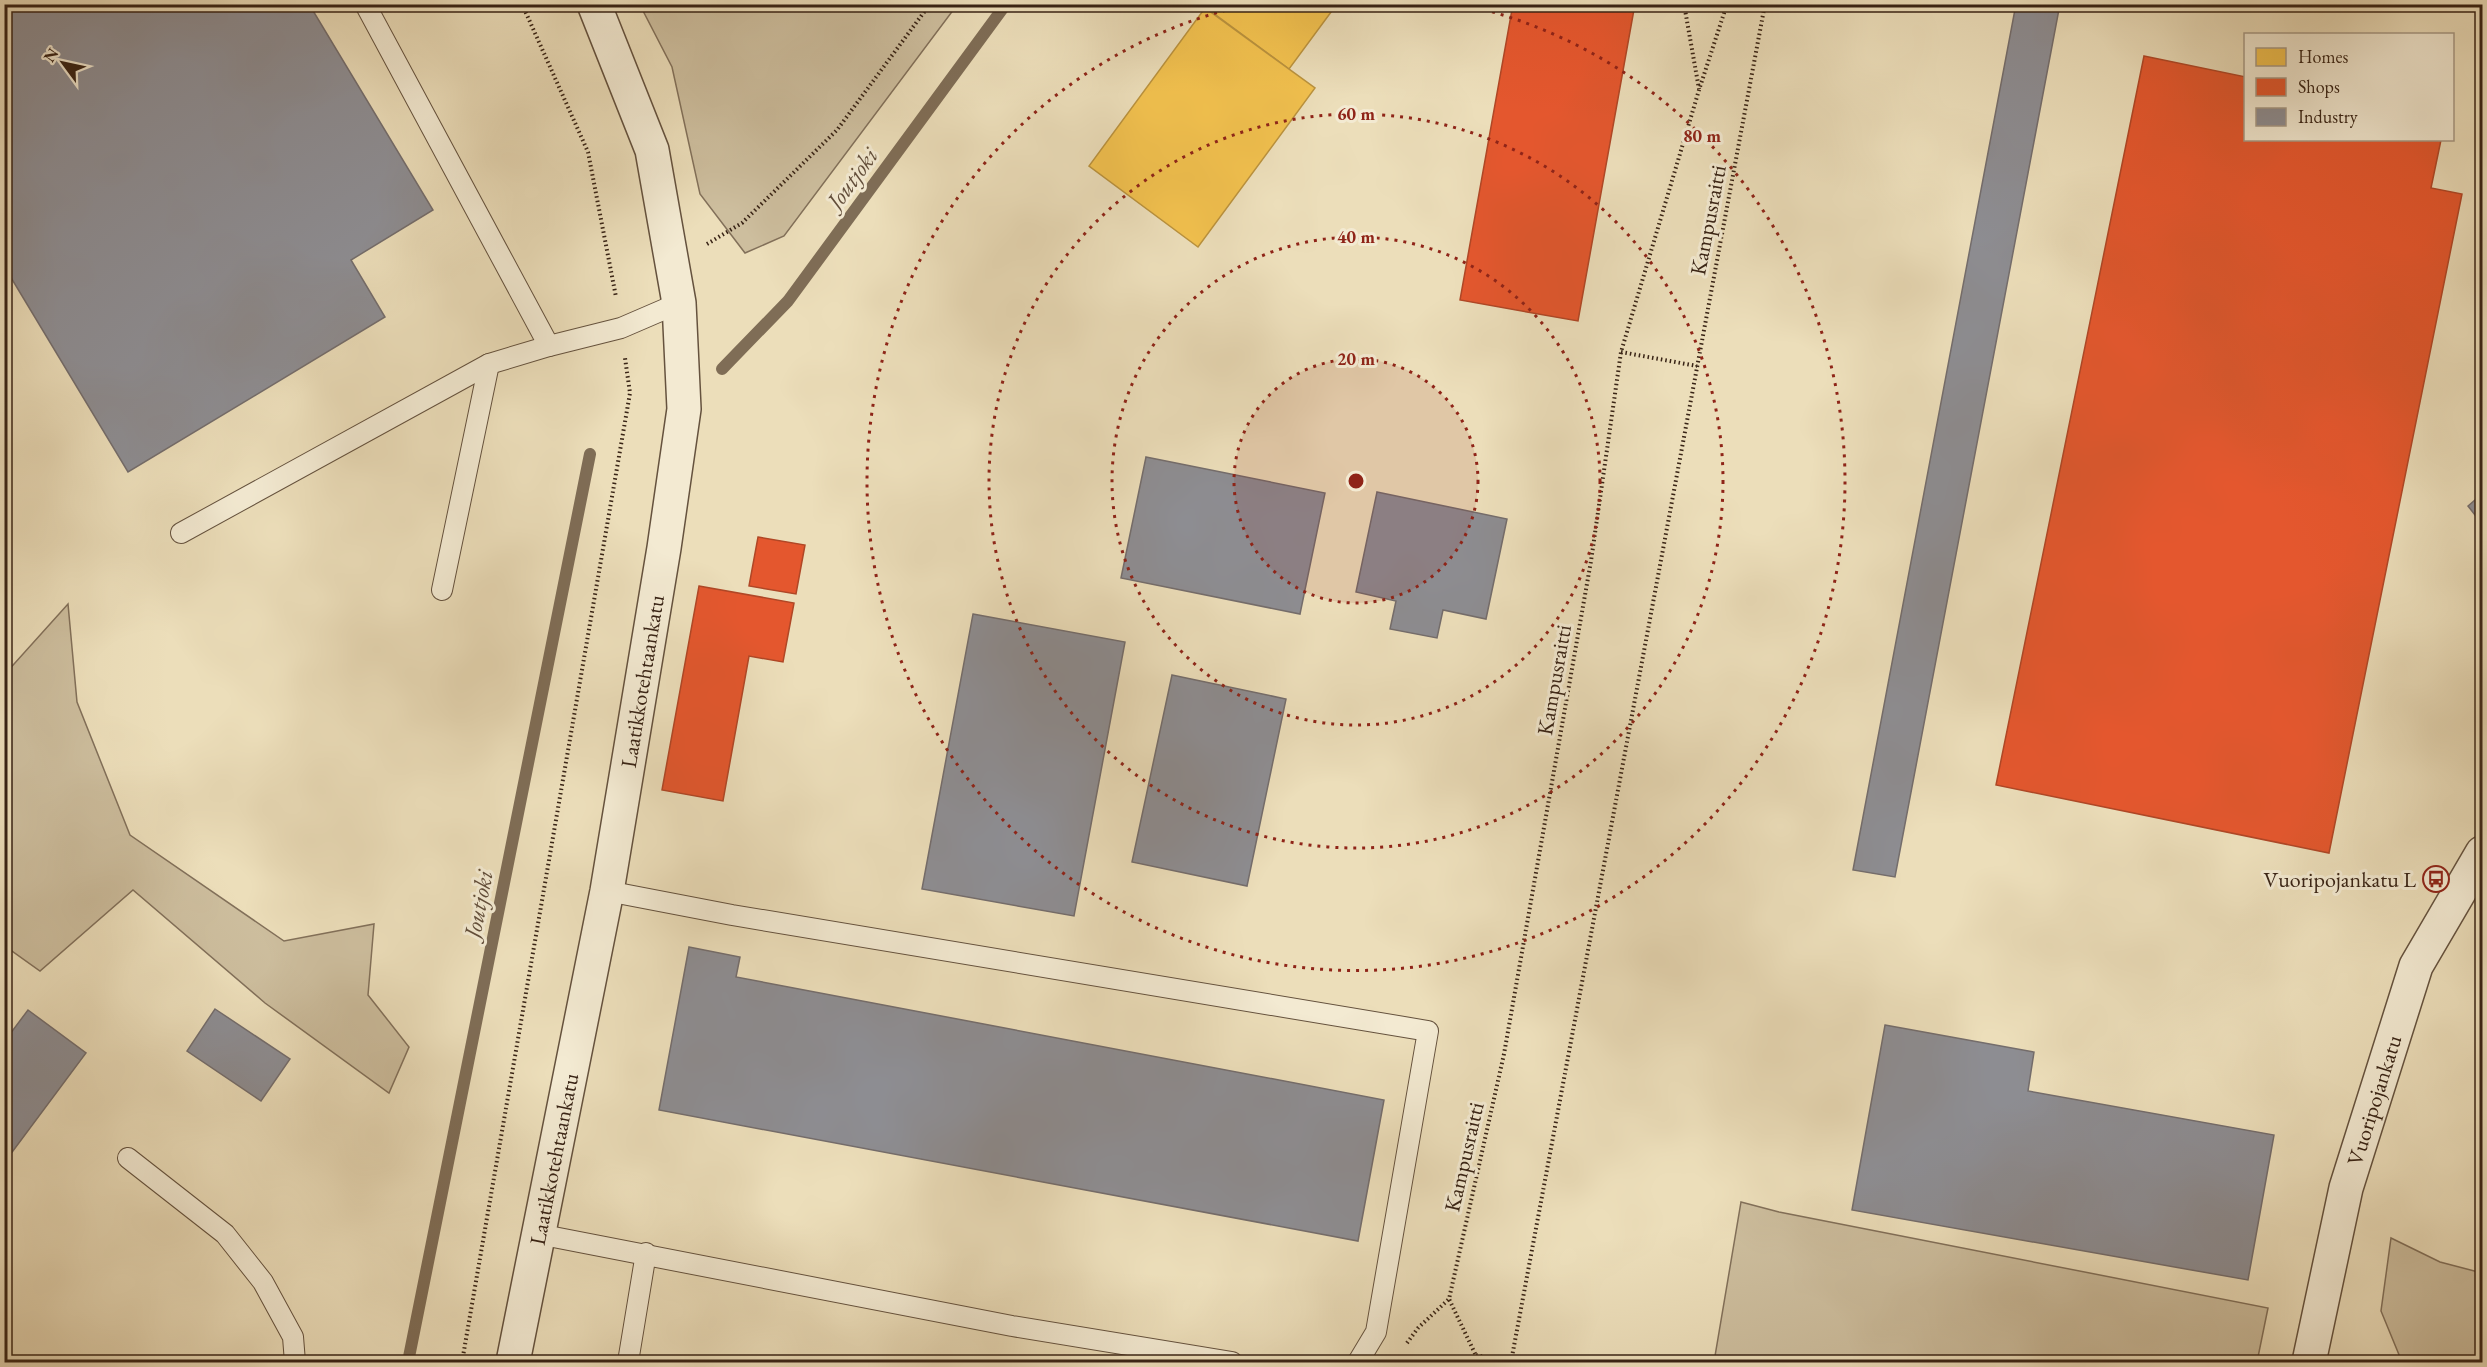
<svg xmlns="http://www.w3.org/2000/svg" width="2487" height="1367" font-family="'EB Garamond',serif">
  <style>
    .green { fill: #cdbe9e; stroke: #82705a; stroke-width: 1.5 }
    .homes { fill: #f2c14e; stroke: #ba923d; stroke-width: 1.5 }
    .shops { fill: #e4572e; stroke: #b04726; stroke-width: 1.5 }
    .industry { fill: #8d8d92; stroke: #746d6c; stroke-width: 1.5 }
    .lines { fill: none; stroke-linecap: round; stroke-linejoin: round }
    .stream { stroke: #7f6d56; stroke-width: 12 }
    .service-casing { stroke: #65523e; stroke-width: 22 }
    .minor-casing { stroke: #65523e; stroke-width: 36 }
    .path { stroke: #382315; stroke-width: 4; stroke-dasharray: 1.5 3; stroke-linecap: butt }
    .service { stroke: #f3ead2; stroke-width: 20 }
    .minor { stroke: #f3ead2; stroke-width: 33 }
    .ring { fill: none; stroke: #8f2418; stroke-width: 3; stroke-dasharray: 3 6 }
    .labels { text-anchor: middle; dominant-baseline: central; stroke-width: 6; stroke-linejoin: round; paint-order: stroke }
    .street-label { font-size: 22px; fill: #382315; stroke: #f3ead2 }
    .poi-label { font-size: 22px; fill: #382315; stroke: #f3ead2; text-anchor: end }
    .water-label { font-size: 24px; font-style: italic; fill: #624e3b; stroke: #f3ead2 }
    .centre { fill: #8f2418; stroke: #f3ead2; stroke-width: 3 }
    .ring-label { font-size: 18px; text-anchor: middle; font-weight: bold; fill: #8f2418; stroke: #f3ead2; stroke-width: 6; stroke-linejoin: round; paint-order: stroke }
  </style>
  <rect width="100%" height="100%" fill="#ecdeba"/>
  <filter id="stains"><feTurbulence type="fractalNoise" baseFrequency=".00333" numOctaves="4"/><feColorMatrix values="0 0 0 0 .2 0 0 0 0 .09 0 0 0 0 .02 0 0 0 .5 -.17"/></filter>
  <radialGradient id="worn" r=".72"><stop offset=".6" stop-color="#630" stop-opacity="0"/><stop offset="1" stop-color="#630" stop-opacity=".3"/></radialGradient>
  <g class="green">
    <path d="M640,5H957L784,236L745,253L700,194L672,67Z"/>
    <path d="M68,604L77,702L130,835L284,941L374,924L368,995L409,1047L389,1093L265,1003L133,890L40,971L5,946V674Z"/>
    <path d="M1741,1202L1779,1212L2268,1308L2257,1362H1714Z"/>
    <path d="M2391,1238L2440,1262L2482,1273V1362H2402L2381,1311Z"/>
  </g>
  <g class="homes">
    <path d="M1201,4H1337L1289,69Z"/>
    <path d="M1205,8L1315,88L1198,247L1089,166Z"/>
  </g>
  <g class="shops">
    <path d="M1513,4H1635L1578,321L1460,300Z"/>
    <path d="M2144,56L2246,77V140H2441L2431,188L2462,194L2329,853L1996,785Z"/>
    <path d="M758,537L805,545L796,594L749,586Z"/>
    <path d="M699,586L794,603L783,662L749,656L723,801L662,790Z"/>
  </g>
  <g class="industry">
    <path d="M4,4H309L433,210L351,260L385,317L128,472L4,266Z"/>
    <path d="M2016,4H2060L1895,877L1853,870Z"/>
    <path d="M1146,457L1325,493L1300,614L1121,578Z"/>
    <path d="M1377,492L1507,519L1486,619L1443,610L1437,638L1390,629L1396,601L1356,592Z"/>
    <path d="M2482,494V524L2468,506Z"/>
    <path d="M973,614L1125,642L1074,916L922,889Z"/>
    <path d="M1172,675L1286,699L1247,886L1132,862Z"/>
    <path d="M689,947L740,957L736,977L1384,1100L1358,1241L659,1110Z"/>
    <path d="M215,1009L290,1059L261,1101L187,1051Z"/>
    <path d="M28,1010L86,1053L4,1163V1042Z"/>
    <path d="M1885,1025L2034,1052L2028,1091L2274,1135L2248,1280L1852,1210Z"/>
  </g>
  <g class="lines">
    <g class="stream">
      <path d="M722,369L788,301L1006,4"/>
      <path d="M408,1362L590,454"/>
    </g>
    <defs>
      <g id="service">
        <path d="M365,4L549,346L621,328L679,303"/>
        <path d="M181,533L489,364L549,346"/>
        <path d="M442,590L489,364"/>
        <path d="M607,891L732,915L1428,1031L1376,1332L1358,1362"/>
        <path d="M128,1158L225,1234L263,1282L293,1337L295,1362"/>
        <path d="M538,1234L1012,1326L1232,1362"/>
        <path d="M628,1362L646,1253"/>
      </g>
      <g id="minor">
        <path id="s1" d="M513,1362L607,891L664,548L684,409L679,303L652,150L594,4"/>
        <path id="s2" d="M2309,1362L2346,1188L2416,966L2482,853"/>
      </g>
    </defs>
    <use href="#service" class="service-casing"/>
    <use href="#minor" class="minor-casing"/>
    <g class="path">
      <path d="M522,4L588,152L616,297"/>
      <path d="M1684,4L1699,89"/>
      <path d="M707,244L742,223L837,130L930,4"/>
      <path d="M1621,352L1697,366"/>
      <path d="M2477,817L2482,810"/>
      <path d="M1407,1343L1418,1328L1449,1299"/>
      <path d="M1476,1355L1507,1362"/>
      <path d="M462,1362L630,393L625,358"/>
      <path d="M1479,1362L1449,1299L1504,1054L1591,561L1621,352L1699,90L1727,4"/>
      <path d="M1511,1362L1765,4"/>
    </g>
    <use href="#service" class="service"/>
    <use href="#minor" class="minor"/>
  </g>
  <circle cx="1356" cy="481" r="122" fill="#8f2418" fill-opacity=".12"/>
  <g class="ring">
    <circle cx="1356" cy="481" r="122"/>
    <circle cx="1356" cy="481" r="244"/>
    <circle cx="1356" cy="481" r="367"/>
    <path d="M1466 5A489 489 0 1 1 1246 5"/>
  </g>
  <defs>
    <symbol id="bus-ring" viewBox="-11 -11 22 22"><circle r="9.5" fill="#f3ead2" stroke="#8f2418" stroke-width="1.5"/><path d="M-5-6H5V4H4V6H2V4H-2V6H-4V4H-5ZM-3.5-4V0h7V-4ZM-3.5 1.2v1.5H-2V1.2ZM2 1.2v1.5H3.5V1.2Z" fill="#8f2418"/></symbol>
  </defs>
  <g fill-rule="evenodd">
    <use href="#bus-ring" x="2421" y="864" width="30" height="30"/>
  </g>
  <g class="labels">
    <g class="street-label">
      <text transform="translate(1708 220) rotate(-79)">Kampusraitti</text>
      <text transform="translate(1554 680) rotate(-80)">Kampusraitti</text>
      <text stroke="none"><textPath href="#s1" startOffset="693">Laatikkotehtaankatu</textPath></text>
      <text stroke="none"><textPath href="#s2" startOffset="270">Vuoripojankatu</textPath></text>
      <text transform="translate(1464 1157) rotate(-77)">Kampusraitti</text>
      <text stroke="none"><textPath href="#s1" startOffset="207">Laatikkotehtaankatu</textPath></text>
    </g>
    <g class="poi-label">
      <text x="2416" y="879">Vuoripojankatu L</text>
    </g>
    <g class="water-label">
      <text transform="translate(852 178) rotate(-54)">Joutjoki</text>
      <text transform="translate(478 904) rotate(-79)">Joutjoki</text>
    </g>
  </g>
  <circle cx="1356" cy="481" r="9" class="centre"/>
  <g class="ring-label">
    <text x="1356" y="120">60 m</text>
    <text x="1702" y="142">80 m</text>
    <text x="1356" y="243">40 m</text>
    <text x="1356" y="365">20 m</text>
  </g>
  <rect width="2487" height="1367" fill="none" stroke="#ecdeba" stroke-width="24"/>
  <rect x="6" y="6" width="2475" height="1355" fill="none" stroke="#382315" stroke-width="3"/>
  <rect x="12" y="12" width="2463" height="1343" fill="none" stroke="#382315" stroke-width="1.5"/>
  <rect x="2244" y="33" width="210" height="108" fill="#f3ead2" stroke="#a89a86" stroke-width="1.5"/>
  <rect x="2256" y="48" width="30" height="18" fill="#f2c14e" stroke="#a89a86" stroke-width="1.5"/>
  <text x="2298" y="63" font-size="18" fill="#382315">Homes</text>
  <rect x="2256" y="78" width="30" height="18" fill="#e4572e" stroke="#a89a86" stroke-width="1.5"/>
  <text x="2298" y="93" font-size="18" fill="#382315">Shops</text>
  <rect x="2256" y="108" width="30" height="18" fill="#8d8d92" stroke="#a89a86" stroke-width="1.5"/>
  <text x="2298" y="123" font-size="18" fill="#382315">Industry</text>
  <g transform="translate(63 63) rotate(303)" stroke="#f3ead2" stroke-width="4.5" paint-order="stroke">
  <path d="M0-4.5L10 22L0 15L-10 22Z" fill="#382315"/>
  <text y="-9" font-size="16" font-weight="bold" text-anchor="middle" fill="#382315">N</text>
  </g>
  <rect width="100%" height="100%" filter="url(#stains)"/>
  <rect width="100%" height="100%" fill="url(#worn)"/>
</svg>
